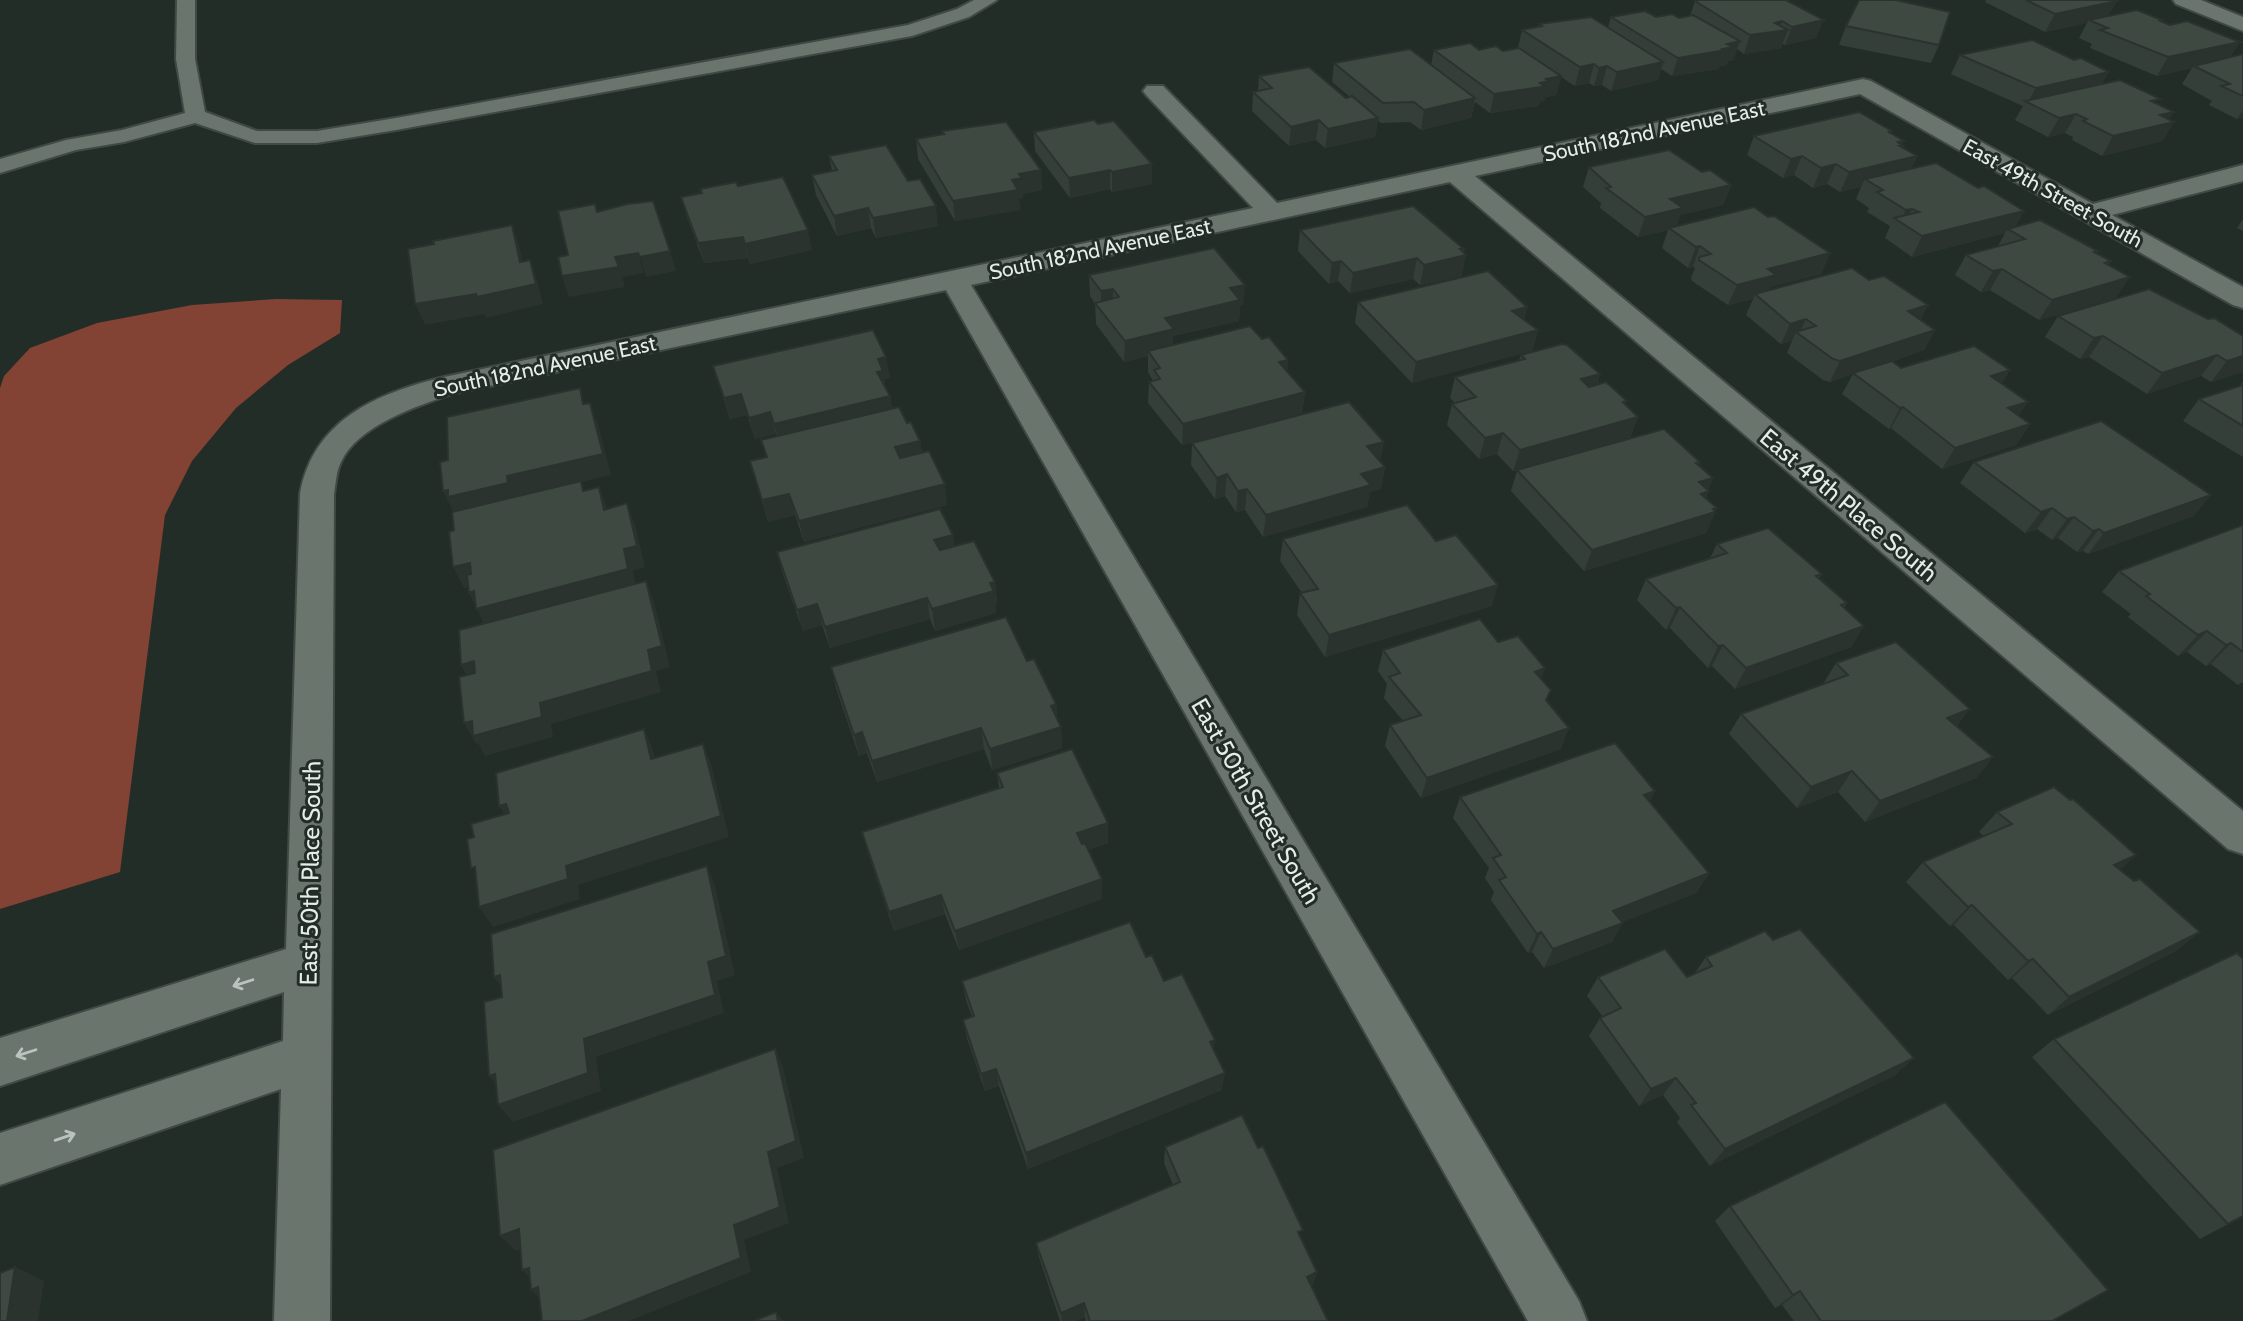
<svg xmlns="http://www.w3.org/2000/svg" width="2243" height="1321" font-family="Cabin,sans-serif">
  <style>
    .water { fill: #824234 }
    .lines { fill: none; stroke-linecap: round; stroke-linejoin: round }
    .lane-casing { stroke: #404944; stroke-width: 4 }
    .street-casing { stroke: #404944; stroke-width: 4 }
    .lane { fill: #6a756e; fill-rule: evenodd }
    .street { fill: #6a756e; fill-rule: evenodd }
    .wall { fill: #353f39 }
    .shaded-wall { fill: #2b332e }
    .building { fill: #3e4942; stroke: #2b332e; stroke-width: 2 }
    .oneway { stroke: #bbc3be }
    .labels { text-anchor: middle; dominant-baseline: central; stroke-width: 6; stroke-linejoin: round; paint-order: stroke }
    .far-street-label { font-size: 21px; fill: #e6ede9; stroke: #232d27 }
    .street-label { font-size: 24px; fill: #e6ede9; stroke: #232d27 }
  </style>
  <rect width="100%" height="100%" fill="#232d27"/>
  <path class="water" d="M276,299L342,300L340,333L288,365L236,408L192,461L165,515L120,872L0,909V388L4,376L30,348L97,323L192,305Z"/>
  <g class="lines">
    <defs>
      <path id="lane" d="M177,0H195V59L205,112L257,131H317L396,118L908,25L957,9L974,0H997L969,17L912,36L396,130L317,143H255L195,123L124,142L76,150L0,173V159L66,140L122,130L185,113L176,59Z"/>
      <g id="street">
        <path d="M2173,0H2201L2243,17V31L2176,4Z"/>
        <path d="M1863,79L1871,81L2093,204L2243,165V181L2112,215L2243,287V308L2233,305L1860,94L1475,176L2243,811V854L2228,849L1450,182L971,285L1579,1301L1587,1321H1528L946,290L452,394C417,406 357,426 341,462C336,472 336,483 334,494L330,1321H274L281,1089L0,1185V1133L283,1041L284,992L0,1086V1038L286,949L300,494C313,420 377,393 444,377L1253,208L1147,96L1143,91L1147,86H1163L1277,203Z"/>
      </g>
    </defs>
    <use href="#lane" class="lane-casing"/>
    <use href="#street" class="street-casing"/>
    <use href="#lane" class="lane"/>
    <use href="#street" class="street"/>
  </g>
  <g class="wall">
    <path d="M1786,0L1816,38L1785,45L1782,44L1781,48L1744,54L1737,49L1733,60L1728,61L1726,65L1720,66L1719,69L1672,76L1661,69L1658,80L1611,91L1602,85L1594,86L1589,83L1575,86L1561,77L1556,95L1545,97V100L1540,101L1539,105L1537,106L1490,113L1475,102L1471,118L1421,130L1410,122L1381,123L1378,120L1375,137L1325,148L1316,140L1289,146L1252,111L1253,92L1258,91L1259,76L1346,98L1350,97L1332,82L1334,63L1431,65L1434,50L1503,51L1518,48L1522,30L1538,27L1539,24L1608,27L1611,17L1679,18L1690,16L1695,1Z"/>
    <path d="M1986,0H2115L2108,16L2162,22L2170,25L2240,42L2230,57L2243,54V117L2237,119L2209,105L2212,101L2182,84L2192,68L2157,76L2090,48L2092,44L2079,38L2087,23L2045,32L1985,2Z"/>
    <path d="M1846,26L1939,45L1931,63L1839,45Z"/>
    <path d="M1960,55L2102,84L2158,104L2169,120L2174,122L2162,141L2102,156L2072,140L2073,137L2065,133L2048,137L2015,120L2023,106L1951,74Z"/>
    <path d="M1098,124L1152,164V184L1112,192L1110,189L1070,198L1035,151L1034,132Z"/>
    <path d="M942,131L1041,170L1042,190L1023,194V198L1019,199L1020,210L955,221L918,159L916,139L942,134Z"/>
    <path d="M1892,131L1891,133L1902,145V147L1917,156L1911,169L1978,188L2024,211L2015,227L2098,251L2096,254L2111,261L2108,265L2116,298L2039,320L1990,290L1981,292L1955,275L1966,255L1998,246L2005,233L1912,257L1885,238L1890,226L1867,212L1869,208L1856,199L1861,187L1840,192L1827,184L1813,188L1794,175L1783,178L1747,155L1754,136Z"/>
    <path d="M829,156L908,181L938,226L876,238L871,228L837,236L816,195L812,175L832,171Z"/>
    <path d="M1589,167L1702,172L1731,185L1723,205L1680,215L1676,226L1768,217L1830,253L1821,274L1770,287L1769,290L1869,280L1928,305L1920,319L1935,330L1924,350L1885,364L1901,368L2010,370L2002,383L2019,416L2030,424L2016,445L1942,469L1891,428L1889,429L1842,394L1853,374L1830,382L1823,380L1787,353L1792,341L1781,344L1746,315L1753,299L1728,305L1692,281L1691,278L1695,268L1693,267L1688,268L1662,248L1668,230L1638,237L1600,208L1601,203L1583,187Z"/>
    <path d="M738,186L812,250L750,264L748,258L704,263L687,217L681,197Z"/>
    <path d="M2243,219V231L2237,228Z"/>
    <path d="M1300,230L1464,249L1462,276L1420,285L1413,279L1350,293L1338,281L1329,284L1298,251Z"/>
    <path d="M1089,275L1243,305L1240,306L1239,321L1173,336V345L1262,339L1288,360L1287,371L1305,392L1302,413L1182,445L1148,403L1149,382L1153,381L1148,372V356L1124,362L1096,324L1095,304L1090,296Z"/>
    <path d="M1358,302L1527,307L1524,320L1538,330L1532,351L1412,383L1355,323Z"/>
    <path d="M2058,316L2243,336V372L2211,382L2201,376L2147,394L2089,357L2080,359L2045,337Z"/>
    <path d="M1521,355L1600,374L1597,385L1625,405L1638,417L1630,438L1700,462L1699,465L1713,478L1708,490L1709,491L1706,498L1717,508L1706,533L1584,571L1511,491L1517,471H1513L1497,454L1479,459L1447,425L1452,404L1455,403L1450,398L1455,377L1519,360Z"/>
    <path d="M713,366L890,378L884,379L886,390L890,396L892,409L907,423L920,441L922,453L947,505L804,542L795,515L768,522L750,461L766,457L761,440L777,436L776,434L755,439L747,415L730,419Z"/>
    <path d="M2243,382V457L2183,421L2199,399L2240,386Z"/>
    <path d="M1192,443L1380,462L1385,467L1381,489L1370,492L1367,507L1263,537L1245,510L1236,512L1225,496L1215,499L1191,465Z"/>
    <path d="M1974,462L2194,516L2088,554L2083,551L2077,552L2058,538L2052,540L2037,529L2025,533L1960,483Z"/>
    <path d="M2243,525V682L2238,685L2211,664L2206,666L2187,652L2178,656L2128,617L2131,614L2102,592L2119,571Z"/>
    <path d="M1283,539L1436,541L1492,606L1325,657L1297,615L1300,593H1302L1280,561Z"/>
    <path d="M1717,544L1822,574L1819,578L1847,603L1844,608L1864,626L1851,647L1735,689L1712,666L1708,668L1670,628L1666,630L1637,600L1646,579L1710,558Z"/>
    <path d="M955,546L995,582L997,603L995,604L996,613L935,631L930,619L830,648L822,625L803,631L783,574L777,552Z"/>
    <path d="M1498,642L1545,668L1541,679L1561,749L1421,798L1385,746L1390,725L1403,721L1384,698L1387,684L1378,671L1383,650Z"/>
    <path d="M1027,661L1056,704L1057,718L1061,727L1062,748L992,770L984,749L877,782L867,753L859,756L836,688L831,667Z"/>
    <path d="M1836,663L1957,726L1993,757L1976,778L1865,822L1838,792L1797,808L1729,734L1741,714L1823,684Z"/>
    <path d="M997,773L1108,843L1088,850L1102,879V899L959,950L945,914L894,931L868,853L862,832L999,788Z"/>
    <path d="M1460,797L1650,802L1709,873L1696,893L1622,922L1612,942L1544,968L1532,952L1528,953L1491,900L1494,892L1485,878L1489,868L1453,818Z"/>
    <path d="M1997,812L2120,870L2176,951L2048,1015L2012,978L2008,980L1954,925L1950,926L1906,882L1923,862L1984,836L1979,832Z"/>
    <path d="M1773,940L1914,1058L1895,1075L1710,1166L1677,1122L1680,1118L1663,1095L1639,1106L1589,1036L1600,1018L1603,1017L1587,996L1598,977H1687L1694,974L1706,957Z"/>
    <path d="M1146,957L1214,1050L1222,1090L1028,1169L999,1086L985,1091L967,1038L963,1020L972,1017L966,1000L962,981Z"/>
    <path d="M2054,1039L2243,1216L2200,1239L2032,1057Z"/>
    <path d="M1165,1147L1300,1238L1317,1272L1312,1286L1328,1321H1086L1085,1317L1075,1321H1060L1039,1257L1036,1243L1173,1185L1164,1163Z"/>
    <path d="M1730,1206L2052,1321H1794L1782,1305L1775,1308L1715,1221Z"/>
  </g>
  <g class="shaded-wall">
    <path d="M2117,1L2107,19L2089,20L2087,23L2045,32L2055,14Z"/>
    <path d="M1824,20L1816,38L1785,45L1792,27Z"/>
    <path d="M1782,21L1778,31L1788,30L1781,48L1744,54L1750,35L1775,23Z"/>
    <path d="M1740,41L1733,60L1728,61L1726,65L1720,66L1719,69L1672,76L1678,58Z"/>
    <path d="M2240,42L2228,60L2194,66L2192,68L2157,76L2168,57Z"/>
    <path d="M1663,62L1658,80L1611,91L1617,72Z"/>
    <path d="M1594,64L1589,83L1575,86L1580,67Z"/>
    <path d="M1607,66L1602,85L1594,86L1599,68Z"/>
    <path d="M2109,72L2098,91L2028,102L2036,88Z"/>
    <path d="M1561,76L1556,95L1545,97V100L1540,101L1539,105L1537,106L1490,113L1494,94L1540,83L1546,79Z"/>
    <path d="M1475,98L1471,118L1421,130L1424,110Z"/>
    <path d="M2243,110V117L2237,119Z"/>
    <path d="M2174,112L2167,123L2174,122L2162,141L2102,156L2113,136L2160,115Z"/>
    <path d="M2076,114L2065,133L2048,137L2059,118Z"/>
    <path d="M1378,118L1375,137L1325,148L1328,129Z"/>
    <path d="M1319,120L1316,140L1289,146L1291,127Z"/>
    <path d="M1904,141L1896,161L1917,156L1908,176L1865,179L1861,187L1840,192L1849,172L1898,142Z"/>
    <path d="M1802,156L1794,175L1783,178L1791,159Z"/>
    <path d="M1152,164V184L1112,192V172Z"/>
    <path d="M1836,164L1827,184L1813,188L1821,168Z"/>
    <path d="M1041,170L1042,190L1023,194V198L1019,199L1020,210L955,221L953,201L1012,180L1019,174Z"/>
    <path d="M1110,170V189L1070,198L1069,178Z"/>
    <path d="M1731,185L1723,205L1680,215L1676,228H1669L1668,230L1638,237L1645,217L1670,199Z"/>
    <path d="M936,206L938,226L876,238L873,218Z"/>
    <path d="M868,208L871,228L837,236L834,216Z"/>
    <path d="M1912,209L1904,224L1900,222L1906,210Z"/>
    <path d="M2024,211L2013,231L2008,229L2005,233L1912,257L1922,236Z"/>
    <path d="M512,225L519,246L528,282L520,262Z"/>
    <path d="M808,230L812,250L750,264L745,244Z"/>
    <path d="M743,237L748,258L704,263L698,243Z"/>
    <path d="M1700,246L1693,267L1688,268L1696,247Z"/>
    <path d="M1460,249H1464L1462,256L1466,255L1462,276L1420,285L1424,265Z"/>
    <path d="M670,251L676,271L646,277L640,257Z"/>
    <path d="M638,253L644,273L622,277L625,287L569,297L562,276L615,257Z"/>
    <path d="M1830,253L1821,274L1770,287L1767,295L1755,294L1753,299L1728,305L1737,285L1768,269Z"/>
    <path d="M1417,258L1413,279L1350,293L1353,273Z"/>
    <path d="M530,260L537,280L543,304L486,318L485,314L425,325L415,304Z"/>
    <path d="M1341,261L1338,281L1329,284L1332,263Z"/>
    <path d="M2002,269L1990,290L1981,292L1993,271Z"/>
    <path d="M2130,277L2116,298L2039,320L2052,300Z"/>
    <path d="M1245,285L1243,305L1240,306L1239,321L1173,336V350L1148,351V356L1124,362L1125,341L1165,318L1230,288Z"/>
    <path d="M1113,289V309L1101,310V291Z"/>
    <path d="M1928,305L1917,326L1908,311Z"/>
    <path d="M1527,307L1522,328L1512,311Z"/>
    <path d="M1806,319L1799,334L1796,332L1792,341L1781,344L1790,324Z"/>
    <path d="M1538,330L1532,351L1412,383L1416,362Z"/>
    <path d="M1935,330L1924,350L1830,382L1840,361Z"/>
    <path d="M2103,336L2089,357L2080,359L2094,338Z"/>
    <path d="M2217,355L2201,376L2147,394L2162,373Z"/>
    <path d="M2243,356V372L2211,382L2227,361Z"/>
    <path d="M886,357L890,378L884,379L886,392L877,372L878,359Z"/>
    <path d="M1288,360L1286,381L1279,362Z"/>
    <path d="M2010,370L1997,391L1991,376Z"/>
    <path d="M1600,374L1593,395L1581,379Z"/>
    <path d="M1305,392L1302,413L1182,445L1183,424Z"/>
    <path d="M741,394L747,415L730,419L724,398Z"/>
    <path d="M890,396L893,418L780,445L774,424Z"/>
    <path d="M1627,401L1619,422L1638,417L1630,438L1513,471L1520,450Z"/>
    <path d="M2028,402L2014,423L2008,408Z"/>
    <path d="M590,403L598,424L611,475L581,482L590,503L454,513L443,491L507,476Z"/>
    <path d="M1903,407L1891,428L1889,429L1900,408Z"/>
    <path d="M770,412L776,434L755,439L749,418Z"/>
    <path d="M2030,424L2016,445L1942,469L1955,448Z"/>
    <path d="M1503,433L1497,454L1479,459L1485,438Z"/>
    <path d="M920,441L923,462L898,468L895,447Z"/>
    <path d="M1384,442L1380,463L1367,446Z"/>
    <path d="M1385,467L1381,489L1370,492L1367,507L1263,537L1266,515L1361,474Z"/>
    <path d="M1227,474L1225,496L1215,499L1217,478Z"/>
    <path d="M1713,478L1707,492L1709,491L1699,513V482Z"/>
    <path d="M945,484L947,505L804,542L799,521Z"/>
    <path d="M599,487L607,508L604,510Z"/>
    <path d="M1247,489L1245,510L1236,512L1238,491Z"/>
    <path d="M789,494L795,515L768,522L762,500Z"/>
    <path d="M2211,495L2194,516L2088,554L2104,533Z"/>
    <path d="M627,503L635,525L645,567L633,571L637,590L487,630L469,593L624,549Z"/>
    <path d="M1717,508L1706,533L1584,571L1592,550Z"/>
    <path d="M2052,508L2037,529L2025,533L2041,512Z"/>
    <path d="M2074,517L2058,538L2052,540L2067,519Z"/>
    <path d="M2099,529L2083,551L2077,552L2093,531Z"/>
    <path d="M953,535L956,556L938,561L934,540Z"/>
    <path d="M470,563L481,584L464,588L453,567Z"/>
    <path d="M646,581L654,602L670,667L656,671L661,692L551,724L553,737L485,756L478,743L476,744L464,723L540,703L648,650Z"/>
    <path d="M995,582L997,603L995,604L996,613L935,631L932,609Z"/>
    <path d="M1498,585L1492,606L1325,657L1329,635Z"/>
    <path d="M927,598L930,619L830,648L825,627Z"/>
    <path d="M817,604L822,625L803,631L797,610Z"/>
    <path d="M1680,607L1670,628L1666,630L1676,608Z"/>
    <path d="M1864,626L1851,647L1735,689L1746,668Z"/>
    <path d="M2207,631L2187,652L2178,656L2198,635Z"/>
    <path d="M2231,643L2211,664L2206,666L2226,645Z"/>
    <path d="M1723,645L1712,666L1708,668L1718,646Z"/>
    <path d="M474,661L486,682L473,686L461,665Z"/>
    <path d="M1545,668L1537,690L1535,672Z"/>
    <path d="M1056,704L1057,725L1051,706Z"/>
    <path d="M1970,709L1954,730L1947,718Z"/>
    <path d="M1061,727L1062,748L992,770L990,749Z"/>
    <path d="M981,728L984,749L877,782L872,761Z"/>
    <path d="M1569,728L1561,749L1421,798L1427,778Z"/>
    <path d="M644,729L653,750L660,779L651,759Z"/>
    <path d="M862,732L867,753L859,756L854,735Z"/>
    <path d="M703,744L711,764L729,837L578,885L580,899L493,927L479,907L566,866Z"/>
    <path d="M1993,757L1976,778L1865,822L1880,801Z"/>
    <path d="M1852,771L1838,792L1797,808L1811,787Z"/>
    <path d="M1655,791L1645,811L1644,795Z"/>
    <path d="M506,804L512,826L499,806Z"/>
    <path d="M1108,823V843L1078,853L1077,833Z"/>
    <path d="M2136,855L2115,875L2114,865Z"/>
    <path d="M707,866L715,886L735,975L717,981L724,1013L596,1057L601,1091L513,1122L498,1105L584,1039L708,962Z"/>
    <path d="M1709,873L1696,893L1603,930L1613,911Z"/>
    <path d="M1102,879V899L959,950L955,931Z"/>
    <path d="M941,895L945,914L894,931L889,912Z"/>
    <path d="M1972,905L1954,925L1950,926L1968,907Z"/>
    <path d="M1623,923L1612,942L1544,968L1553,949Z"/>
    <path d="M1541,932L1532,952L1528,953L1537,934Z"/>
    <path d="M2200,932L2176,951L2048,1015L2069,997Z"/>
    <path d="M2033,959L2012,978L2008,980L2028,961Z"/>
    <path d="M500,975L508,995L494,977Z"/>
    <path d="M1215,1040L1213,1058L1210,1042Z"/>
    <path d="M775,1049L783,1067L804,1158L777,1168L789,1223L744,1240L751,1272L629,1321H582L734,1225L768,1152Z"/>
    <path d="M1914,1058L1895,1075L1710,1166L1725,1149Z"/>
    <path d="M996,1069L999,1086L985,1091L981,1074Z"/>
    <path d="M1225,1073L1222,1090L1028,1169L1026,1153Z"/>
    <path d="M495,1074L504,1093L489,1076Z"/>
    <path d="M1676,1078L1663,1095L1639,1106L1651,1089Z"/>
    <path d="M519,1229L534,1244L516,1251L500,1236Z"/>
    <path d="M15,1267L44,1281L38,1321H7Z"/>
    <path d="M529,1268L538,1285L522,1270Z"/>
    <path d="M1317,1272L1312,1286L1307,1277Z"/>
    <path d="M538,1287L546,1304L531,1290Z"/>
    <path d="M1800,1291L1782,1305L1775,1308L1793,1295Z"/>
    <path d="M1084,1303L1085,1317L1075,1321H1062L1061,1313Z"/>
    <path d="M776,1312L783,1321H778Z"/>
  </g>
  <g class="building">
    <path d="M1699,0H1786L1824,20L1792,27L1782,21L1775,23L1788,30L1750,35L1695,1Z"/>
    <path d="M1859,0H1896L1950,12L1939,45L1846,26Z"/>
    <path d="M2026,0H2115L2117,1L2055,14Z"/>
    <path d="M2137,10L2162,20L2160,21L2170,25L2187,21L2240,42L2168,57L2100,30L2108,28L2089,20Z"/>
    <path d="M1645,11L1656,17L1672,14L1679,18L1693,15L1740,41L1727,44L1733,47L1723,49L1726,50L1678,58L1611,17Z"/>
    <path d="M1591,17L1663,62L1617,72L1607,66L1599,68L1594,64L1580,67L1522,30L1542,26L1539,24Z"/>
    <path d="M2032,40L2074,60L2081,58L2109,72L2036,88L1960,55Z"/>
    <path d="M1470,43L1479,50L1496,46L1503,51L1519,48L1561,76L1546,79L1549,81L1540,83L1544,86L1542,87L1494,94L1434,50Z"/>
    <path d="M1410,49L1475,98L1424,110L1414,102L1383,103L1334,63Z"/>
    <path d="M2243,54V96L2221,86L2230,84L2194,66Z"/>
    <path d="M1309,67L1346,98L1352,96L1378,118L1328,129L1319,120L1291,127L1253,92L1272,88L1259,76Z"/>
    <path d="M2120,80L2161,99L2151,101L2174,112L2160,115L2174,122L2113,136L2083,121L2087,119L2076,114L2059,118L2025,101Z"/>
    <path d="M1859,112L1892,131L1889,132L1904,141L1898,142L1903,146H1900L1917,156L1849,172L1836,164L1821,168L1802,156L1791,159L1754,136Z"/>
    <path d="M1094,120L1098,124L1114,121L1152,164L1112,172L1110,170L1069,178L1034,132Z"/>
    <path d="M1006,122L1041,170L1019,174L1022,178L1012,180L1018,190L953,201L916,139L944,134L942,131Z"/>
    <path d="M886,145L908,181L920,179L936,206L873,218L868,208L834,216L812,175L837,170L829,156Z"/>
    <path d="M1669,150L1702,172L1710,170L1731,185L1670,199L1683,208L1645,217L1606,188L1611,187L1589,167Z"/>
    <path d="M1936,163L1978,188L1984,186L2024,211L1922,236L1894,218L1919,212L1912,209L1906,210L1877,192L1883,190L1865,179Z"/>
    <path d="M783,177L808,230L745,244L743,237L698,243L681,197L702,193L700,189L736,182L738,186Z"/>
    <path d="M653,201L670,251L640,257L638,253L615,257L619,267L562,276L558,257L568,255L558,211L595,204L597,212L627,204Z"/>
    <path d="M1413,206L1464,249H1460L1466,255L1424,265L1417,258L1353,273L1341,261L1332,263L1300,230Z"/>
    <path d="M1754,207L1768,217L1774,216L1830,253L1768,269L1776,275L1737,285L1699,260V257L1711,254L1700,246L1696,247L1669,228Z"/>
    <path d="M2040,220L2098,251L2094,252L2111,261L2105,263L2130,277L2052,300L2002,269L1993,271L1966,255L2025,239L2008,229Z"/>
    <path d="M512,225L520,262L530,260L536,284L477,297L476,294L415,304L408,249L434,244L433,241Z"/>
    <path d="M1214,248L1245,285L1230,288L1240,300L1165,318L1174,329L1125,341L1095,303L1119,297L1113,289L1101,291L1089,275Z"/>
    <path d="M1852,268L1869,280L1884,276L1928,305L1908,311L1935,330L1840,361L1833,359L1796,332L1816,326L1806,319L1790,324L1755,294Z"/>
    <path d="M1488,271L1527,307L1512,311L1538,330L1416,362L1358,302Z"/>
    <path d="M2149,289L2208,319L2214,318L2243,336V356L2227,361L2217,355L2162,373L2103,336L2094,338L2058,316Z"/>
    <path d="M1250,326L1262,339L1269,337L1288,360L1279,362L1305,392L1183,424L1149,382L1160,379L1154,370L1160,368L1148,351Z"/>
    <path d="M873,330L886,357L878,359L883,371L877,372L890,396L774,424L770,412L749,418L741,394L724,398L713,366Z"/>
    <path d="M1562,344L1567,345L1600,374L1581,379L1589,387L1606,382L1627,401L1623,402L1638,417L1520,450L1503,433L1485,438L1452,404L1476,397L1455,377L1525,359L1521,355Z"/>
    <path d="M1974,346L2010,370L1991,376L2028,402L2008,408L2030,424L1955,448L1903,407L1900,408L1853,373L1892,361L1901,368Z"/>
    <path d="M2243,385V426L2199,399Z"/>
    <path d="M580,388L583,404L590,403L603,454L507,476L508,483L448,497V490L443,491L440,462L448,460L447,417Z"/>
    <path d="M1349,402L1384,442L1367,446L1385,467L1361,474L1371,485L1266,515L1247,489L1238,491L1227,474L1217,478L1192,443Z"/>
    <path d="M899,407L907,423L911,422L920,441L895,447L900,458L929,451L945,484L799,521L789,494L762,500L750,461L767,457L761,440Z"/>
    <path d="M2101,421L2211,495L2104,533L2099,529L2093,531L2074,517L2067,519L2052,508L2041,512L1974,462Z"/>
    <path d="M1664,429L1700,462L1696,463L1713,478L1699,482L1709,491L1701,494L1717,508L1713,509L1715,512L1592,550L1517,470Z"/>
    <path d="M581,481L583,491L599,487L604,510L627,503L637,546L624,549L628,569L476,609L474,591L469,593L467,575L471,574L470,563L453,567L449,532L454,530L452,512Z"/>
    <path d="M1407,505L1436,541L1456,535L1498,585L1329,635L1300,593L1318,589L1283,539Z"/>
    <path d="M940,509L953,535L934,540L940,550L974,541L995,582L990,583L994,591L932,609L927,598L825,627L817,604L797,610L777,552Z"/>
    <path d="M2243,525V652L2231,643L2226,645L2207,631L2198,635L2146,596L2150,594L2119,571Z"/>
    <path d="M1768,528L1822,574L1816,576L1847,603L1841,605L1864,626L1746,668L1723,645L1718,646L1680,607L1676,608L1646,579L1727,553L1717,544Z"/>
    <path d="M646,581L662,646L648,650L652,671L540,703L542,717L473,736L472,721L464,723L459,677L475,673L474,661L461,665L459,630Z"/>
    <path d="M1006,617L1027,661L1034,659L1056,704L1051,706L1061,727L990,749L981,728L872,761L862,732L854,735L831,667Z"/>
    <path d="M1480,619L1498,642L1518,636L1545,668L1535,672L1551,690L1546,700L1569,728L1427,778L1390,725L1421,715L1389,677L1400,673L1383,650Z"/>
    <path d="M1896,642L1970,709L1947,718L1993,757L1880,801L1852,771L1811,787L1741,714L1848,675L1836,663Z"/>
    <path d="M644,729L651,759L703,744L721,816L566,866L568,879L479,907L475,867L471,868L467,839L474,837L471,824L509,813L506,804L499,806L496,773Z"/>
    <path d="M1615,743L1655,791L1644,795L1709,873L1613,911L1623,923L1553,949L1541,932L1537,934L1499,880L1506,877L1493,858L1501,855L1460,797Z"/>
    <path d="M1072,749L1108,823L1077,833L1082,844L1085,843L1102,879L955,931L941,895L889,912L862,832L1003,787L997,773Z"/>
    <path d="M2054,787L2070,800L2073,799L2136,855L2114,865L2134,881L2140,879L2200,932L2069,997L2033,959L2028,961L1972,905L1968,907L1923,862L2012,824L1997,812Z"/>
    <path d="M707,866L726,956L708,962L715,995L584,1039L588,1073L498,1105L495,1074L489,1076L484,1002L502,997L500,975L494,977L491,934Z"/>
    <path d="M1130,922L1146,957L1152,955L1164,981L1182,974L1215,1040L1210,1042L1225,1073L1026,1153L996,1069L981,1074L963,1020L974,1016L962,981Z"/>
    <path d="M1800,929L1914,1058L1725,1149L1691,1105L1696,1103L1676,1078L1651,1089L1600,1018L1621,1008L1598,977L1665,949L1687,977L1712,966L1706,957L1765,931L1773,940Z"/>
    <path d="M2237,953L2243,959V1216L2228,1224L2054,1039Z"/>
    <path d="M775,1049L796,1141L768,1152L780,1207L734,1225L741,1258L582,1321H542L538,1287L531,1290L529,1268L522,1270L519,1229L500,1236L493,1150Z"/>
    <path d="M1945,1102L2108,1290L2052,1321H1821L1800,1291L1793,1295L1730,1206Z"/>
    <path d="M1242,1115L1258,1148L1263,1146L1303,1230L1298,1232L1317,1272L1307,1277L1328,1321H1090L1084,1303L1061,1313L1036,1243L1180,1182L1165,1147Z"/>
    <path d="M15,1267L7,1321H0V1273Z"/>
    <path d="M776,1312L778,1321H754Z"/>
  </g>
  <defs><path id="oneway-shaft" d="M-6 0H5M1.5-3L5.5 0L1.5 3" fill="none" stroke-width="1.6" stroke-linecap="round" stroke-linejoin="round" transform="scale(1.75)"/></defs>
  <g class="oneway">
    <use href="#oneway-shaft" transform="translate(243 983) rotate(162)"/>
    <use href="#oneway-shaft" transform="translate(26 1053) rotate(162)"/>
    <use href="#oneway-shaft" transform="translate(65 1137) rotate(-19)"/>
  </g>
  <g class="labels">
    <g class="far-street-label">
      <text transform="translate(1654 131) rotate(-12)">South 182nd Avenue East</text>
      <text transform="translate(2053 193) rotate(29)">East 49th Street South</text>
      <text transform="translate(1100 249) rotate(-12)">South 182nd Avenue East</text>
      <text transform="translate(545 366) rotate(-12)">South 182nd Avenue East</text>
    </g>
    <g class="street-label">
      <text transform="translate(1849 505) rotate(40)">East 49th Place South</text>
      <text transform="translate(1256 801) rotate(60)">East 50th Street South</text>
      <text transform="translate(310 873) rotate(-89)">East 50th Place South</text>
    </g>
  </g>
</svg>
